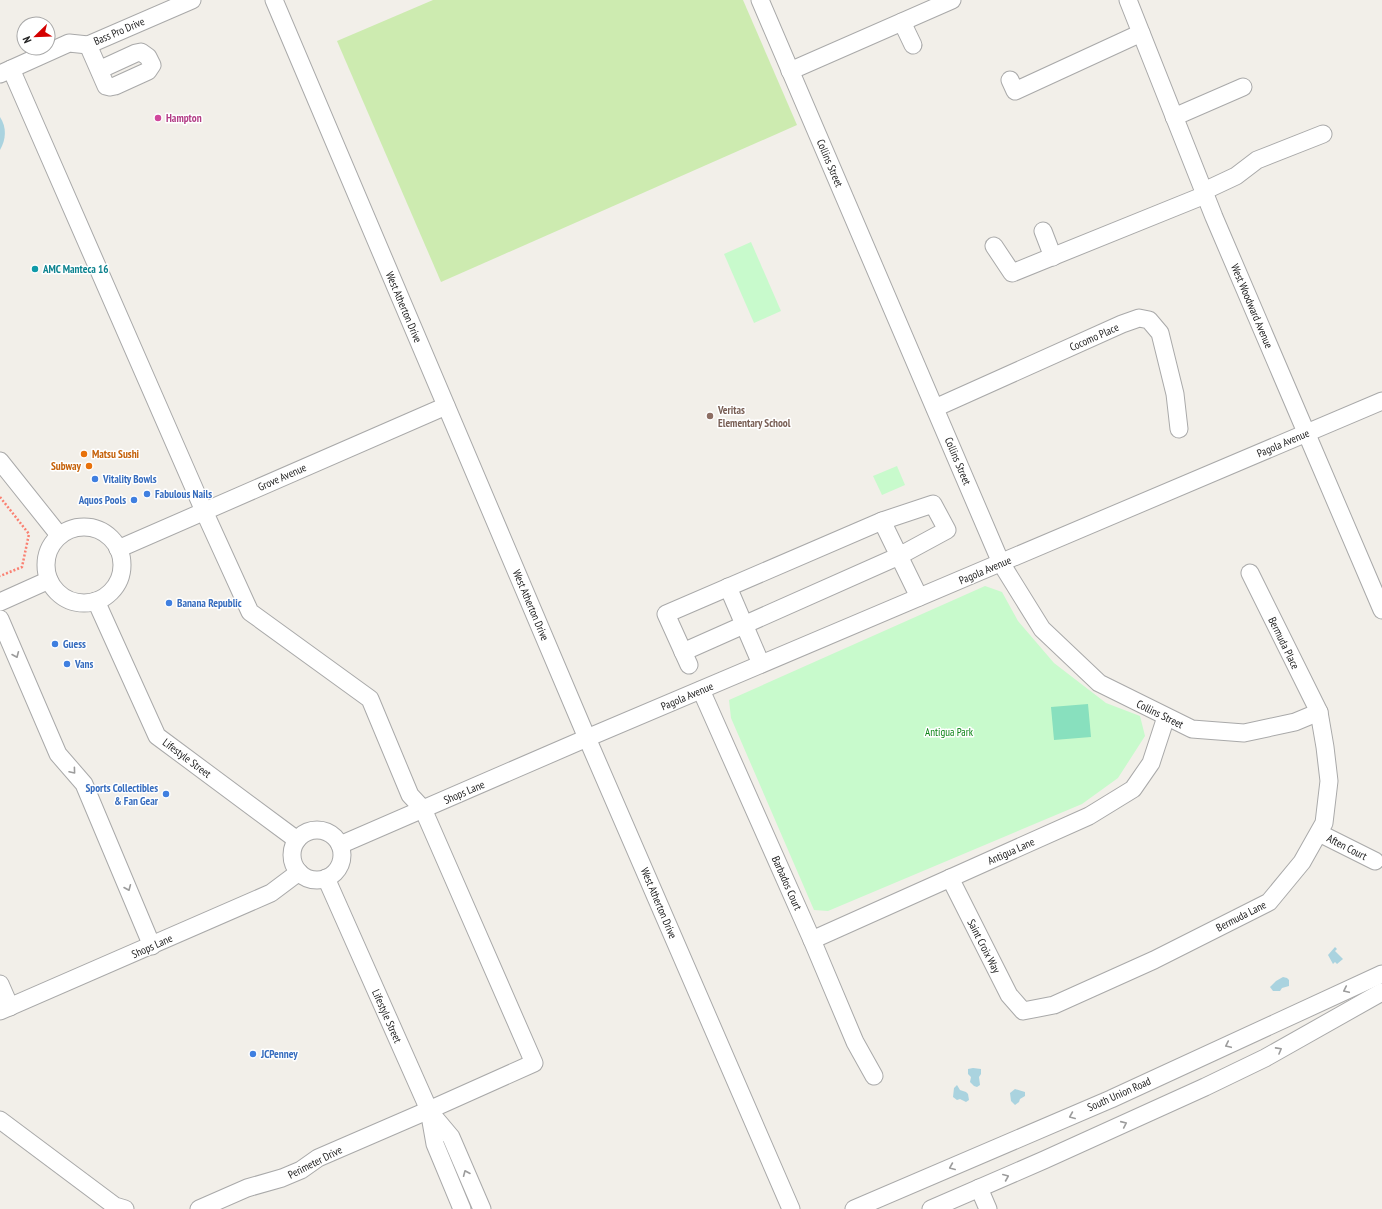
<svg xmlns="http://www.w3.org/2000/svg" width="1382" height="1209" font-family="'PT Sans Narrow',sans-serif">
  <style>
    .grass { fill: #cdebb0 }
    .park { fill: #c8facc }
    .pitch { fill: #88e0be }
    .water { fill: #aad3df }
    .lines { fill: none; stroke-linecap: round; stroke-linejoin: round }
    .minor-casing { stroke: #a9a9a9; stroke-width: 19 }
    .path { stroke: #fa8072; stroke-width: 2.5; stroke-dasharray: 2 2; stroke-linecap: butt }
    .minor { stroke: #fff; stroke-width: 17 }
    .oneway { stroke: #9c9c9c }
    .hotel-dot { fill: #d1479c; stroke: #fff; stroke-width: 1.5 }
    .culture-dot { fill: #0f9aa8; stroke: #fff; stroke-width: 1.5 }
    .education-dot { fill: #8d6e63; stroke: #fff; stroke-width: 1.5 }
    .food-dot { fill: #e8710a; stroke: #fff; stroke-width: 1.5 }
    .shop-dot { fill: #3f7fe0; stroke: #fff; stroke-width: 1.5 }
    .labels { text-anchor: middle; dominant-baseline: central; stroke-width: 3; stroke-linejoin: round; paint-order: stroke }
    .street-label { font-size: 11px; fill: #222; stroke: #fff }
    .hotel-label { font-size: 11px; font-weight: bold; fill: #b23c85; stroke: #fff; text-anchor: start }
    .culture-label { font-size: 11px; font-weight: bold; fill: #0d838f; stroke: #fff; text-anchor: start }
    .education-label { font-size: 11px; font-weight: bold; fill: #785e54; stroke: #fff; text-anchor: start }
    .food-label { font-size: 11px; font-weight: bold; fill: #c56008; stroke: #fff; text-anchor: start }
    .shop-label { font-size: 11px; font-weight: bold; fill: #366cbe; stroke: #fff; text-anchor: start }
    .park-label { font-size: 11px; fill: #0c8416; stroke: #fff }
  </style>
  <rect width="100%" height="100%" fill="#f2efe9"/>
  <path class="grass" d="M433,0H743L797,125L441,282L337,41Z"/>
  <g class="park">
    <path d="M751,242L781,311L754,323L724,254Z"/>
    <path d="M897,466L905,485L882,495L873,476Z"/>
    <path d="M985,586L1002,592L1018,621L1054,663L1106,703L1140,716L1145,736L1118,778L1082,804L828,911L814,910L731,718L729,700Z"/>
  </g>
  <path class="pitch" d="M1088,704L1091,737L1054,740L1051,707Z"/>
  <g class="water">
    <path d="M0,117C7,127 6,140 0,150Z"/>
    <path d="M1335,947L1337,949L1335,951L1343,959L1337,964L1335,962L1333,964L1328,955Z"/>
    <path d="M1283,977L1287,978L1289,980V986L1282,988L1280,991H1273L1270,987L1276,981Z"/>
    <path d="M973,1068L981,1069V1074L979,1077L980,1085L977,1087L974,1086L970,1082L971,1077L968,1074V1069Z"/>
    <path d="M957,1085L960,1090L966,1092L968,1094L969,1100L966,1102L960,1099L957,1100L953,1097L954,1088Z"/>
    <path d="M1015,1089L1025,1092V1096L1020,1099L1019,1102L1015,1105L1011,1101L1010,1093Z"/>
  </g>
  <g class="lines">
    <defs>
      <g id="minor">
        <path d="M274,0L587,738L791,1209"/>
        <path d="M760,0L1001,563L1042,629L1099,683L1192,729L1244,733L1295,722L1319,712"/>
        <path d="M1128,0L1214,217L1382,610"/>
        <path d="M902,22L913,45"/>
        <path d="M88,45L99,70L136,53L141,52L148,57L152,65L148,71L115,86L110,87L106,86L99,70"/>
        <path d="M11,69L204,511L250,612L370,699L410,795L423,809L534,1063L429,1110L318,1158L301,1170L282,1178L247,1188L199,1209"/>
        <path d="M790,71L952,0"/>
        <path d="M0,74L69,43L88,45L192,0"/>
        <path d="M1010,80L1015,91L1141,33"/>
        <path d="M1174,117L1243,87"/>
        <path d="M1204,191L1236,176L1257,160L1323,134"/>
        <path d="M1043,231L1053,257"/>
        <path d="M994,246L1012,273L1205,195"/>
        <path d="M935,408L1122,324L1139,318L1149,320L1160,333L1175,394L1179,429"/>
        <path d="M0,461L59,535"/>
        <circle cx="84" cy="565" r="38"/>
        <path d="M118,549L446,406"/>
        <path d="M728,587L761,664"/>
        <path d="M96,601L157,736L297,840"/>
        <path d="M0,602L49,580"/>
        <path d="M0,619L58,754L84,784L152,946"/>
        <path d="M683,652L899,556L947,530L933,504L882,521L919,597"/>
        <path d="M689,665L666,614L882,521"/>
        <path d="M701,690L812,940L855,1042L874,1076"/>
        <circle cx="317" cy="855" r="25"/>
        <path d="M1319,833L1375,861"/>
        <path d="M340,845L587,738L1382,401"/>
        <path d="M326,878L429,1110L435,1144L462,1209"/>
        <path d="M950,878L1009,995L1023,1011L1054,1005L1154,960L1269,902L1302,862L1324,823L1329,781L1325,747L1319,712L1250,573"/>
        <path d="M812,940L1089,816L1133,789L1151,763L1166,717"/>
        <path d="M0,984L10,1007"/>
        <path d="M0,1011L271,893L299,872"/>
        <path d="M430,1112L451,1137L482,1209"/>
        <path d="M0,1120L115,1206L125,1209"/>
        <path d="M979,1188L988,1209"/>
        <path d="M854,1209L1111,1099L1382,974"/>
        <path d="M931,1209L1044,1160L1205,1087L1265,1058L1382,992"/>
      </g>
    </defs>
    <use href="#minor" class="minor-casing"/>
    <path class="path" d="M0,497L29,534L22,567L0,576"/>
    <use href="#minor" class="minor"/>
  </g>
  <defs><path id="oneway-chevron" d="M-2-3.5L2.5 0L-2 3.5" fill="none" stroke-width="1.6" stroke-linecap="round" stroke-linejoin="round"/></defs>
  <g class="oneway">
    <use href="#oneway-chevron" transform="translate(16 655) rotate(67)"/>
    <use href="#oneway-chevron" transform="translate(73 771) rotate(50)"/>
    <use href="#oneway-chevron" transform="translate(128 888) rotate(67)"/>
    <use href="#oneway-chevron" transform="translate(1346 990) rotate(155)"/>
    <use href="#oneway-chevron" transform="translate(1228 1045) rotate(155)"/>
    <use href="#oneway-chevron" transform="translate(1279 1050) rotate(-29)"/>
    <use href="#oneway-chevron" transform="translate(1072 1116) rotate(157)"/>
    <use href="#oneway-chevron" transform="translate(1124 1124) rotate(-24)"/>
    <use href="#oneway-chevron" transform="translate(952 1167) rotate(157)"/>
    <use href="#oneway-chevron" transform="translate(466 1173) rotate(-113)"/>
    <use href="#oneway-chevron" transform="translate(1006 1177) rotate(-23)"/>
  </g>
  <circle class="hotel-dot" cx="158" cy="118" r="4"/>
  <circle class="culture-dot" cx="35" cy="269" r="4"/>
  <circle class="education-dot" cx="710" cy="416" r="4"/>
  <g class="food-dot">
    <circle cx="84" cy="454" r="4"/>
    <circle cx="89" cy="466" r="4"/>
  </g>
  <g class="shop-dot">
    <circle cx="95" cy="479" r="4"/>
    <circle cx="147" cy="494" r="4"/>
    <circle cx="134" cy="500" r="4"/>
    <circle cx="169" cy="603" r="4"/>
    <circle cx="55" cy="644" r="4"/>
    <circle cx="67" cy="664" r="4"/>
    <circle cx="166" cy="794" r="4"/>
    <circle cx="253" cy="1054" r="4"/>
  </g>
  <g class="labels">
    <g class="street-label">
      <text transform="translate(119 31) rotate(-23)">Bass Pro Drive</text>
      <text transform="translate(830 163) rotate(67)">Collins Street</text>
      <text transform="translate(1252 306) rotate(67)">West Woodward Avenue</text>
      <text transform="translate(404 307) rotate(67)">West Atherton Drive</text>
      <text transform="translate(1094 337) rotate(-24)">Cocomo Place</text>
      <text transform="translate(1283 443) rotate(-23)">Pagola Avenue</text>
      <text transform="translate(958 461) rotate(67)">Collins Street</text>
      <text transform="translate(282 477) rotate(-24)">Grove Avenue</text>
      <text transform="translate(985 570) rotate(-23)">Pagola Avenue</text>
      <text transform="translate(531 605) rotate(67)">West Atherton Drive</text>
      <text transform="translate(1284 643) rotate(64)">Bermuda Place</text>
      <text transform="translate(687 696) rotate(-23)">Pagola Avenue</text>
      <text transform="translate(1160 714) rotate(26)">Collins Street</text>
      <text transform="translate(187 758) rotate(37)">Lifestyle Street</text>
      <text transform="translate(464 792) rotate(-23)">Shops Lane</text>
      <text transform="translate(1347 847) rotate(27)">Aften Court</text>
      <text transform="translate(1011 851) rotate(-24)">Antigua Lane</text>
      <text transform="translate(787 883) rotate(66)">Barbados Court</text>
      <text transform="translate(659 903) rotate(67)">West Atherton Drive</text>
      <text transform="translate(1241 916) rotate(-27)">Bermuda Lane</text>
      <text transform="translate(152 946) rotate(-24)">Shops Lane</text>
      <text transform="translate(984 946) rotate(63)">Saint Croix Way</text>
      <text transform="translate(387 1016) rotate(66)">Lifestyle Street</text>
      <text transform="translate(1119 1094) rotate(-24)">South Union Road</text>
      <text transform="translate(315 1162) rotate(-27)">Perimeter Drive</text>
    </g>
    <g class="hotel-label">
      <text x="166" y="118">Hampton</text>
    </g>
    <g class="culture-label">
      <text x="43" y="269">AMC Manteca 16</text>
    </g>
    <g class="education-label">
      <text x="718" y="410">Veritas<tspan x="718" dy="13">Elementary School</tspan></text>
    </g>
    <g class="food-label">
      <text x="92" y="454">Matsu Sushi</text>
      <text x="81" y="466" text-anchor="end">Subway</text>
    </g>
    <g class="shop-label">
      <text x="103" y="479">Vitality Bowls</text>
      <text x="155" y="494">Fabulous Nails</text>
      <text x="126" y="500" text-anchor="end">Aquos Pools</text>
      <text x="177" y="603">Banana Republic</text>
      <text x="63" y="644">Guess</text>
      <text x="75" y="664">Vans</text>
      <text x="158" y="788" text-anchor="end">Sports Collectibles<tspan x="158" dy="13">&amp; Fan Gear</tspan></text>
      <text x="261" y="1054">JCPenney</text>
    </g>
    <g class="park-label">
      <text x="949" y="732">Antigua Park</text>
    </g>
  </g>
  <g transform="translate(36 36) rotate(247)"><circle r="19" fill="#ffffff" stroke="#a7a7a7"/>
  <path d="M0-3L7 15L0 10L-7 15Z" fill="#d40000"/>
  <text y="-6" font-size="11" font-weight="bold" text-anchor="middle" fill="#222222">N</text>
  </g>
</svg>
